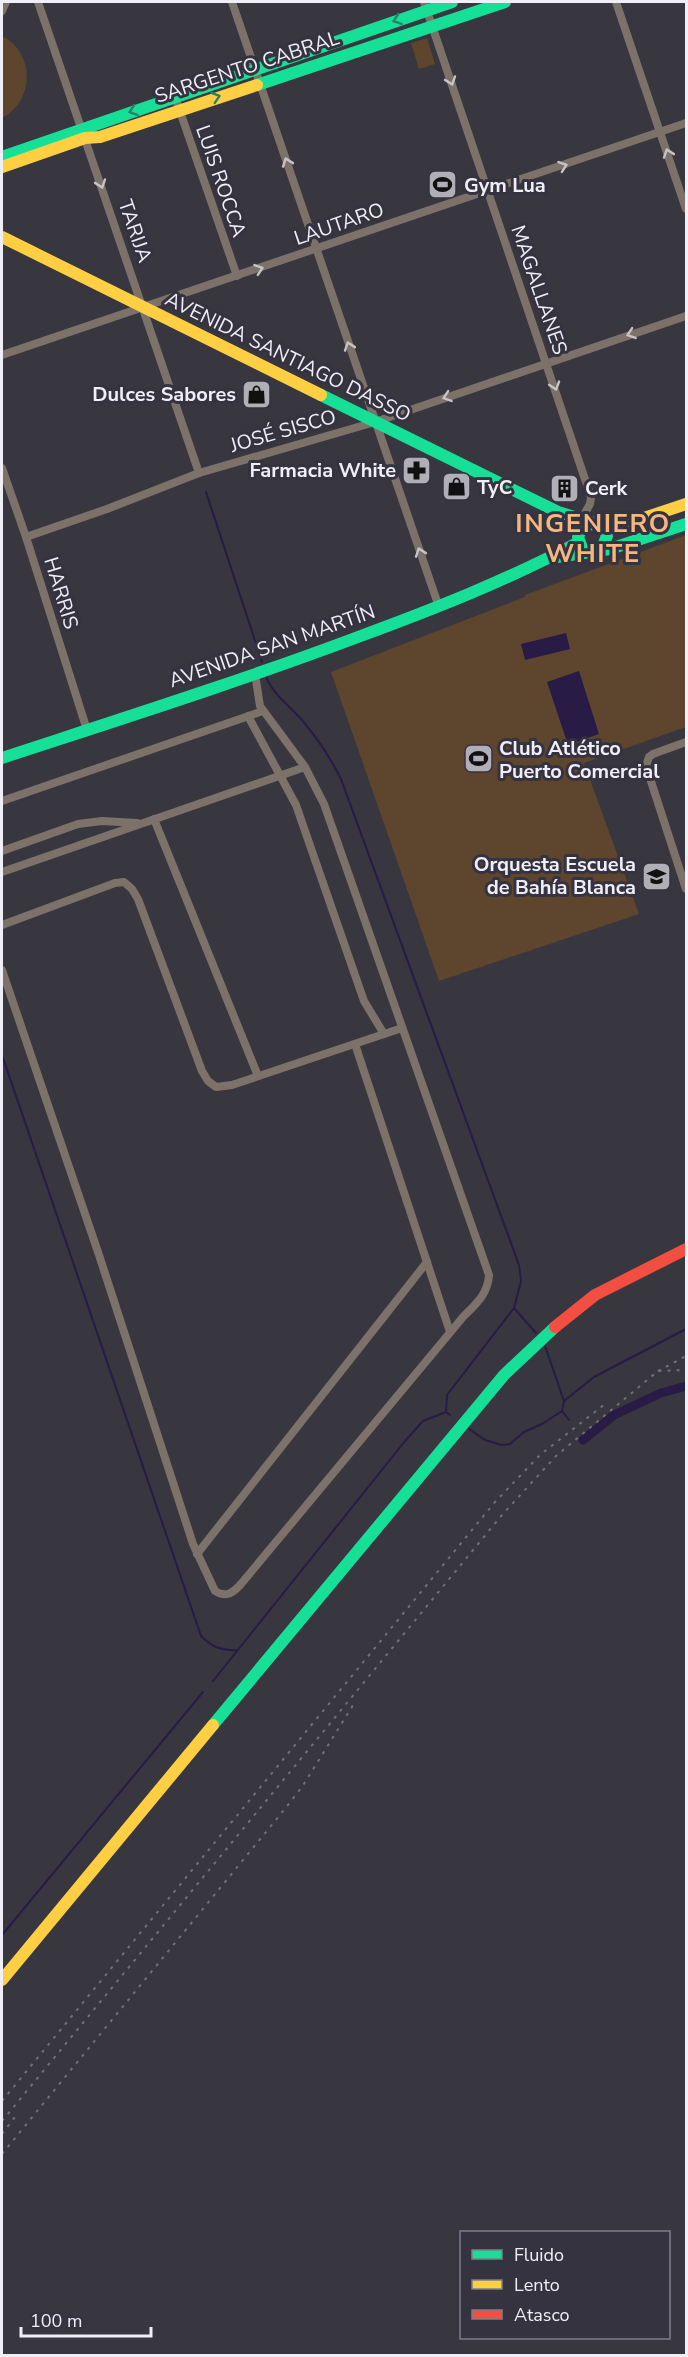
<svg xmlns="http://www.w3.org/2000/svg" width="688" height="2357" font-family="'Nunito Sans',sans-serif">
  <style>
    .green { fill: #5e452e }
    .water { fill: #281b46 }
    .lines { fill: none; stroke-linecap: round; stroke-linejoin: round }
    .stream { stroke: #281b46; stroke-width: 2 }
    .canal { stroke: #281b46; stroke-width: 9 }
    .street { stroke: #7d7269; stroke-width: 8 }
    .fast { stroke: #16e098; stroke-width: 12 }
    .slow { stroke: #ffcf43; stroke-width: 12 }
    .jam { stroke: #f24e42; stroke-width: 12 }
    .rail { stroke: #757070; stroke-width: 2; stroke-dasharray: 3 6; stroke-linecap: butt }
    .oneway { stroke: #288168 }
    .oneway2 { stroke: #c8c3c6 }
    .labels { text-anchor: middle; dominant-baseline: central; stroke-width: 6; stroke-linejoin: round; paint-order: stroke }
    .street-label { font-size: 20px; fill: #f0eff8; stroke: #363341 }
    .poi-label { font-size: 20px; font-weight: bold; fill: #f0eff8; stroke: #363341; text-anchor: start }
    .district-label { font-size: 26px; font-weight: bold; letter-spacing: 1.5px; fill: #f4b780; stroke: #363341 }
  </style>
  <rect width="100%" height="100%" fill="#38363e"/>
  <g class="green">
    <path d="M2,36C35,52 35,101 2,118Z"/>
    <path d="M427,38L435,64L419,69L411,43Z"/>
    <path d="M686,535V727L584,763L639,914L439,981L331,672L525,597V595Z"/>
  </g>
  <g class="water">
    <path d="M566,633L570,649L525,660L521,644Z"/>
    <path d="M579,671L599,734L568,745L547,682Z"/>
  </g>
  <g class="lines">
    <g class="stream">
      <path d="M206,492L262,662"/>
      <path d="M266,676C272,694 290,706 302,720C318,739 330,757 341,779L519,1265L521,1281L514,1308L447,1395L446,1412L450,1415"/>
      <path d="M2,1055L201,1636C212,1647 222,1651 238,1650"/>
      <path d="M514,1308L536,1333"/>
      <path d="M545,1346L564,1401L562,1411L569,1420"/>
      <path d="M564,1401L594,1377L686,1329"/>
      <path d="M469,1429L485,1440L502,1445L510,1444L524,1432L542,1424L562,1411"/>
      <path d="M213,1681L405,1441L423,1421L446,1412"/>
      <path d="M2,1935L203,1692"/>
    </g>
    <path class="canal" d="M583,1440L614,1415L661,1393L686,1386"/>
    <g class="street">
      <path d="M38,2L199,473"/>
      <path d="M232,2L439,607"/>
      <path d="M424,2L591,497L590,504L581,520"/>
      <path d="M616,2L686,209"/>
      <path d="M2,11L6,2"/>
      <path d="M175,97L237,276"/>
      <path d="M2,355L686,123"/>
      <path d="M2,468L26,537L87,730"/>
      <path d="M26,537L107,509L199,473L375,422L686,316"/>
      <path d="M248,716L296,805L364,1001L384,1034"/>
      <path d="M686,742L653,754L649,757L646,766L686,889"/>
      <path d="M2,801L263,711"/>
      <path d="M154,819L258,1076"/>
      <path d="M2,851L78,824L102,821L137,823"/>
      <path d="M2,872L305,767"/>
      <path d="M2,925L115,883L124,882L132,889L138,899L202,1071L208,1081L216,1087L232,1085L402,1028"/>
      <path d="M2,970L99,1255L193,1544L215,1591C226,1598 233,1593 241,1584L463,1317C476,1304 488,1294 489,1275L324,804L305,767L260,706L255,674"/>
      <path d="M355,1044L450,1332"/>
      <path d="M197,1554L427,1262"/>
    </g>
    <g class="fast">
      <path d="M257,85L505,2"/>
      <path d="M2,157L452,2"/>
      <path d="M321,395L558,512L594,523"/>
      <path d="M582,548L578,537L582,527C593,522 603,523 607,536L602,548L595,552"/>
      <path d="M557,557L610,549L686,524"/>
      <path d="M2,758C121,719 241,681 358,637C434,609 508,580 579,542"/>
      <path d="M213,1725L504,1375L555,1327"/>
    </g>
    <g class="slow">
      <path d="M2,167L85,138L100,137L257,85"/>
      <path d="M2,237L321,395"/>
      <path d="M602,527H617L686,504"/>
      <path d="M2,1980L213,1725"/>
    </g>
    <path class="jam" d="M555,1327L595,1295L686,1249"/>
    <g class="rail">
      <path d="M658,1371L686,1356"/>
      <path d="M2,2101L495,1502L540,1455L605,1404"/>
      <path d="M2,2121L502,1515L556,1456L658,1371L686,1370"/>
      <path d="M2,2134L15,2117"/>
      <path d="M2,2154L284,1810L302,1787L355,1702"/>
    </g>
  </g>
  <defs><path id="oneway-chevron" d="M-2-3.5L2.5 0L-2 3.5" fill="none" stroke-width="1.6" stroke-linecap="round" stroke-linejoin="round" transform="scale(1.5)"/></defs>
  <g class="oneway">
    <use href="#oneway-chevron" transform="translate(397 20) rotate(161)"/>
    <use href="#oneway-chevron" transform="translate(216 97) rotate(-18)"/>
    <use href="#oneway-chevron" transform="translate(133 111) rotate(161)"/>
  </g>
  <g class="oneway2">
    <use href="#oneway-chevron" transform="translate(451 81) rotate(71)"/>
    <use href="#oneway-chevron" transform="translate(668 153) rotate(-109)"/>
    <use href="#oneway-chevron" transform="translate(287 162) rotate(-109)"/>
    <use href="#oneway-chevron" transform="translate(563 166) rotate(-19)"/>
    <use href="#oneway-chevron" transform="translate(101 184) rotate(71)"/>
    <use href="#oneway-chevron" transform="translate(259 269) rotate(-19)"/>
    <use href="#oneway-chevron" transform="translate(631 334) rotate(161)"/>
    <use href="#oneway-chevron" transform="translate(349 346) rotate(-109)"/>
    <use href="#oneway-chevron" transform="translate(555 386) rotate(72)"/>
    <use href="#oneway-chevron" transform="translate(447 397) rotate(161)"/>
    <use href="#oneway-chevron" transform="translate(420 552) rotate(-109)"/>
  </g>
  <defs>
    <symbol id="stadium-square" viewBox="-11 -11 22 22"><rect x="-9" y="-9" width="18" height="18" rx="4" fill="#b0aeb7" stroke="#363341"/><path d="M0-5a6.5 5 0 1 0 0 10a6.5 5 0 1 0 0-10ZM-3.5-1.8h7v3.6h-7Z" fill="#111"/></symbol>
    <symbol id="shop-square" viewBox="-11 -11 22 22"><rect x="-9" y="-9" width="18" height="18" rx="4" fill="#b0aeb7" stroke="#363341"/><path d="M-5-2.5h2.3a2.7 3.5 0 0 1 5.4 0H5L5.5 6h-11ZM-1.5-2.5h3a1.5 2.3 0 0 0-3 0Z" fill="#111"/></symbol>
    <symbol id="pharmacy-square" viewBox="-11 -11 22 22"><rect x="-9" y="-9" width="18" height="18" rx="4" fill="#b0aeb7" stroke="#363341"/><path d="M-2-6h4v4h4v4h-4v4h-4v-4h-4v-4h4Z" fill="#111"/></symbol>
    <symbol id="building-square" viewBox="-11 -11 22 22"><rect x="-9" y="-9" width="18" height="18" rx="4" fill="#b0aeb7" stroke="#363341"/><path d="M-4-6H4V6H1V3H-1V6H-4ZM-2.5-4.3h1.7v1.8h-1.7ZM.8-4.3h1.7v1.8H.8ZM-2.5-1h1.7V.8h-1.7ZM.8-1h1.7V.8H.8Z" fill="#111"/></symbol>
    <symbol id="school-square" viewBox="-11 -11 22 22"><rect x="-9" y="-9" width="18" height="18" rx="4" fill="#b0aeb7" stroke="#363341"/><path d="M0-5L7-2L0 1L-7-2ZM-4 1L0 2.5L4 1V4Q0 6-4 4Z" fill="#111"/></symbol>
  </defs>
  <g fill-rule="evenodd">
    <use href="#stadium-square" x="426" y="168" width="33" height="33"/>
    <use href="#shop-square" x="240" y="378" width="33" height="33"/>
    <use href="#pharmacy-square" x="400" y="454" width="33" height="33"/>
    <use href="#shop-square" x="440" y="470" width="33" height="33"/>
    <use href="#building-square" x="548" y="472" width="33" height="33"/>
    <use href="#stadium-square" x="462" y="742" width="33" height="33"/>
    <use href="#school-square" x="640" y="860" width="33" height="33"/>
  </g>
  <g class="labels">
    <g class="street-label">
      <text transform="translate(247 67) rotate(-18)">SARGENTO CABRAL</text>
      <text transform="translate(221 181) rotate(71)">LUIS ROCCA</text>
      <text transform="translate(339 224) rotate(-19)">LAUTARO</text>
      <text transform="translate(135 231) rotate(71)">TARIJA</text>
      <text transform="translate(539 290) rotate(71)">MAGALLANES</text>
      <text transform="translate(288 357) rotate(26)">AVENIDA SANTIAGO DASSO</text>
      <text transform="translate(283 431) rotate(-16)">JOSÉ SISCO</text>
      <text transform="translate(61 593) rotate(73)">HARRIS</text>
      <text transform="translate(272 646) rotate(-19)">AVENIDA SAN MARTÍN</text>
    </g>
    <g class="poi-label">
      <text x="464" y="185">Gym Lua</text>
      <text x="236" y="394" text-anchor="end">Dulces Sabores</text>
      <text x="396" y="470" text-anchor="end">Farmacia White</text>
      <text x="477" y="487">TyC</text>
      <text x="585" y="488">Cerk</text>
      <text x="499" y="748">Club Atlético<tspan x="499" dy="23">Puerto Comercial</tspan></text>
      <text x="636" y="864" text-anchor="end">Orquesta Escuela<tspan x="636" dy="23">de Bahía Blanca</tspan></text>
    </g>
    <g class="district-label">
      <text x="593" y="523">INGENIERO<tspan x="593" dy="30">WHITE</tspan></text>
    </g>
  </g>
  <rect width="688" height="2357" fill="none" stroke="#f0eff8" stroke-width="6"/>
  <rect x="460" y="2231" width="210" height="108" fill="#363341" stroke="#807e8a" stroke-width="1.5"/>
  <rect x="472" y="2250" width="30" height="9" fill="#16e098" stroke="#807e8a" stroke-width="1.5"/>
  <text x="514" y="2261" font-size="18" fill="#f0eff8">Fluido</text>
  <rect x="472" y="2280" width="30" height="9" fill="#ffcf43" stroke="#807e8a" stroke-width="1.5"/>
  <text x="514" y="2291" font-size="18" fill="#f0eff8">Lento</text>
  <rect x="472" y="2310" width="30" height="9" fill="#f24e42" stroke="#807e8a" stroke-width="1.5"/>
  <text x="514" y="2321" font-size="18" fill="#f0eff8">Atasco</text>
  <path d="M21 2327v9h130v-9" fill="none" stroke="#f0eff8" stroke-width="3"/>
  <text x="30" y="2327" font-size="18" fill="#f0eff8" stroke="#363341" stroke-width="4.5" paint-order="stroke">100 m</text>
</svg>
